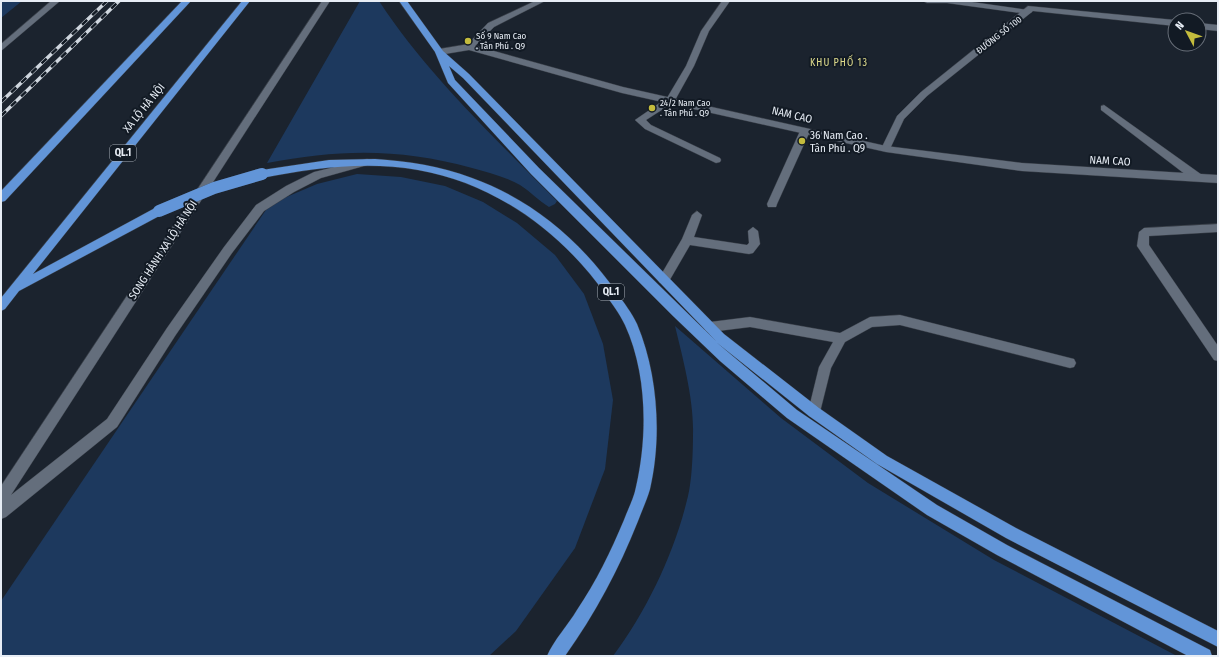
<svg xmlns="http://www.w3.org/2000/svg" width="1219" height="657" font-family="'Fira Sans Condensed',sans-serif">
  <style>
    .green { fill: #1d395e }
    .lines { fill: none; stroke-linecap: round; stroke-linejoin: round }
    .service-casing { stroke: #383e47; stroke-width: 1 }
    .minor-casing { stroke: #383e47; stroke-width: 1 }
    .tertiary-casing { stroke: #383e47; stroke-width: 1 }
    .secondary-casing { stroke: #383e47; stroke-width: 1 }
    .trunk-casing { stroke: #383e47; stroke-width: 1 }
    .service { fill: #646e7c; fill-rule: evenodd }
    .minor { fill: #646e7c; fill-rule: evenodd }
    .tertiary { fill: #646e7c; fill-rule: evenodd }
    .secondary { fill: #646e7c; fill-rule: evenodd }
    .trunk { fill: #6295d8; fill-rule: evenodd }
    .rail-casing { stroke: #cfd6de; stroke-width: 3.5 }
    .rail { stroke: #121a24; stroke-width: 2.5; stroke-dasharray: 7; stroke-linecap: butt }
    .trunk-bridge-casing { stroke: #383e47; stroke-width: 12; stroke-linecap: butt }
    .trunk-bridge { stroke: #6295d8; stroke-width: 12 }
    .poi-dot { fill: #c4bc3d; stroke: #121a24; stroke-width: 1.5 }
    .labels { text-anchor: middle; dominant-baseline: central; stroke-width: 4; stroke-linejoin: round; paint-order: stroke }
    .far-street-label { font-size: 9px; fill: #e7edf5; stroke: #121a24 }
    .far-poi-label { font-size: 9px; fill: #e7edf5; stroke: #121a24; text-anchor: start }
    .far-neighbourhood-label { font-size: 10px; letter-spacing: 1px; fill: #dfdb8c; stroke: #121a24 }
    .shield { fill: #121a24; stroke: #a7aeb6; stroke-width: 1 }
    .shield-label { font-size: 10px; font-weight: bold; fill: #e7edf5 }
    .street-label { font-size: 11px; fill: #e7edf5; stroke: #121a24 }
    .poi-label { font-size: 11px; fill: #e7edf5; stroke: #121a24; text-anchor: start }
  </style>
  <rect width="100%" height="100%" fill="#1b232e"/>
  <g class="green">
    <path d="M1,1H22L1,18Z"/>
    <path d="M360,1H379C427,74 491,134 552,196L557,201L555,204L549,207C539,201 531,192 520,185C506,177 487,172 472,168C400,148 340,149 267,163Z"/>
    <path d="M357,174L401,177L445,186L483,202L517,223L555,255L584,294L603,344L613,400L605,469L575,548L516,631L489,656H1V601L270,204L317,184Z"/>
    <path d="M675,326L781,418L868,483L994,560L1177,656H613C646,612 674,554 687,500C692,483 693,452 693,434C694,400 683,359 675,326Z"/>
  </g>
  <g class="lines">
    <defs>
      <g id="service">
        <path d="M722,1H730L709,31L694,66L674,102L646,120L651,125L720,158L721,160L720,162L716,163L645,129L635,120L667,98L686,66L701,31Z"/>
        <path d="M923,1H965L1028,10L1032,12L1028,14L947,3H927Z"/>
        <path d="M1104,105L1202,175L1203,178L1202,181H1194L1101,110V106Z"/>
        <path d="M805,128L810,131L777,204L776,207H768L767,204L800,131Z"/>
        <path d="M697,211L702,215L694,237L747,245L749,243L748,231L753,227L758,231L760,244L753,253L749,254L690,245L668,283H660L658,280L682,239L692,215Z"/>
        <path d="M1218,224V232L1149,236V245L1218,346V361L1214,360L1137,246L1139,232L1144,228Z"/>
        <path d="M900,315L1070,358L1074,359L1076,363L1074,367L1070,368L900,325L872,327L845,342L831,368L819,416L814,418L809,416L808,412L819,367L833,342L750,327L710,332L706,331L704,327L706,323L710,322L750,317L840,333L870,317Z"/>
      </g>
      <g id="minor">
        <path d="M535,1H545L494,27L472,49L469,50L465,47L488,23Z"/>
        <path d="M1028,6L1175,20V26L1033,11L927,96L904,119L889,151H883L881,149L897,116L921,92Z"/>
        <path d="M1199,23L1218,25V31L1199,29Z"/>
      </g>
      <path id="tertiary" d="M469,44L623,87L886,146L1022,163L1218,175V183L1022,171L886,152L622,93L469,50L439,55L435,52L439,49Z"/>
      <g id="secondary">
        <path d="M51,1H60L1,51V44Z"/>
        <path d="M322,1H330L11,495L107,419L167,328L224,247L256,205L286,186L314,172L367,159L371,160L372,162L371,164L321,178L294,192L264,211L232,253L175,336L117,427L6,517L1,519V486Z"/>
      </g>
      <g id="trunk">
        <path d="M182,1H191L5,201L1,202V191Z"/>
        <path d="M242,1H250L33,274L155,208H163L164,211L163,214L19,291L5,309L1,311V298Z"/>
        <path d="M399,1H407L443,51L469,74L724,334L819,408L887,456L1016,528L1218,631V647L1006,538L877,464L809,416L716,342L797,410L937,505L1007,545L1210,650L1212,656H1188L997,555L927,515L787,418L720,361L673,316L531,174L448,83L435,52ZM449,66L463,78L716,341L539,168L455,80Z"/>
        <path d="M375,159C408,161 440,166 472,178C531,199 581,241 617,293C624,303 632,313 637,324C658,374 662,437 650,489C647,500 642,510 638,521C619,569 595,614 565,656H547C554,640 568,625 577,610C596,582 611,551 624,520C628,509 634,498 636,487C648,435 647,373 625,325C620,314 612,304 606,295C562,232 494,183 418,170C366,161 314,168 262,178L257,174L262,170L329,160Z"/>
      </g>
    </defs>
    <use href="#service" class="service-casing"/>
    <use href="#minor" class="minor-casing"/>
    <use href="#tertiary" class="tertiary-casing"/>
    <use href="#secondary" class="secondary-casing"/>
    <use href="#trunk" class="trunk-casing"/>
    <use href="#service" class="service"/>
    <use href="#minor" class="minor"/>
    <use href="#tertiary" class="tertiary"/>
    <use href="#secondary" class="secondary"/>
    <use href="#trunk" class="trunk"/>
    <defs>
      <g id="rail">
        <path d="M1,102L107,1"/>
        <path d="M1,116L119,1"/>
      </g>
    </defs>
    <use href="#rail" class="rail-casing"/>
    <use href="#rail" class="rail"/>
    <defs>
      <path id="trunk-bridge" d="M159,211L214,188L262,174"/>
    </defs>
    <use href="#trunk-bridge" class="trunk-bridge-casing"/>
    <use href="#trunk-bridge" class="trunk-bridge"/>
  </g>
  <g class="poi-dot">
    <circle cx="468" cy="41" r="4"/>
    <circle cx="652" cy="108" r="4"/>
    <circle cx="802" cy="141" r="4"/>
  </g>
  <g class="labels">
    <g class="far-street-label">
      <text transform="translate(999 35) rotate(-38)">ĐƯỜNG SỐ 100</text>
    </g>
    <g class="far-poi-label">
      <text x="476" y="36">Số 9 Nam Cao<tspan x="476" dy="10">. Tân Phú . Q9</tspan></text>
      <text x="660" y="103">24/2 Nam Cao<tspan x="660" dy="10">. Tân Phú . Q9</tspan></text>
    </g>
    <g class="far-neighbourhood-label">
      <text x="839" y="63">KHU PHỐ 13</text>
    </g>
    <g class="shield">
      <rect x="110" y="145" width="26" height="16" rx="3"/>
      <rect x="598" y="284" width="26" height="16" rx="3"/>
    </g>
    <g class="shield-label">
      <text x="123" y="153">QL.1</text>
      <text x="611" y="292">QL.1</text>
    </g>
    <g class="street-label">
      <text transform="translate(144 108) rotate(-51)">XA LỘ HÀ NỘI</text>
      <text transform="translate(792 115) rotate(13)">NAM CAO</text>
      <text transform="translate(1110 161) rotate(3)">NAM CAO</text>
      <text transform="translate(163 250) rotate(-57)">SONG HÀNH XA LỘ HÀ NỘI</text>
    </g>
    <g class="poi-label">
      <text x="810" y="135">36 Nam Cao .<tspan x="810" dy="13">Tân Phú . Q9</tspan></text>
    </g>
  </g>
  <rect width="1219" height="657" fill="none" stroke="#e7edf5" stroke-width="4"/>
  <g transform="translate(1187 32) rotate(311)"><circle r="19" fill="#121a24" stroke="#676e78"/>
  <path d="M0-3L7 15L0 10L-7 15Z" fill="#c4bc3d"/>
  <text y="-6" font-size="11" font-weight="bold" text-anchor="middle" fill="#e7edf5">N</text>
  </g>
</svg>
